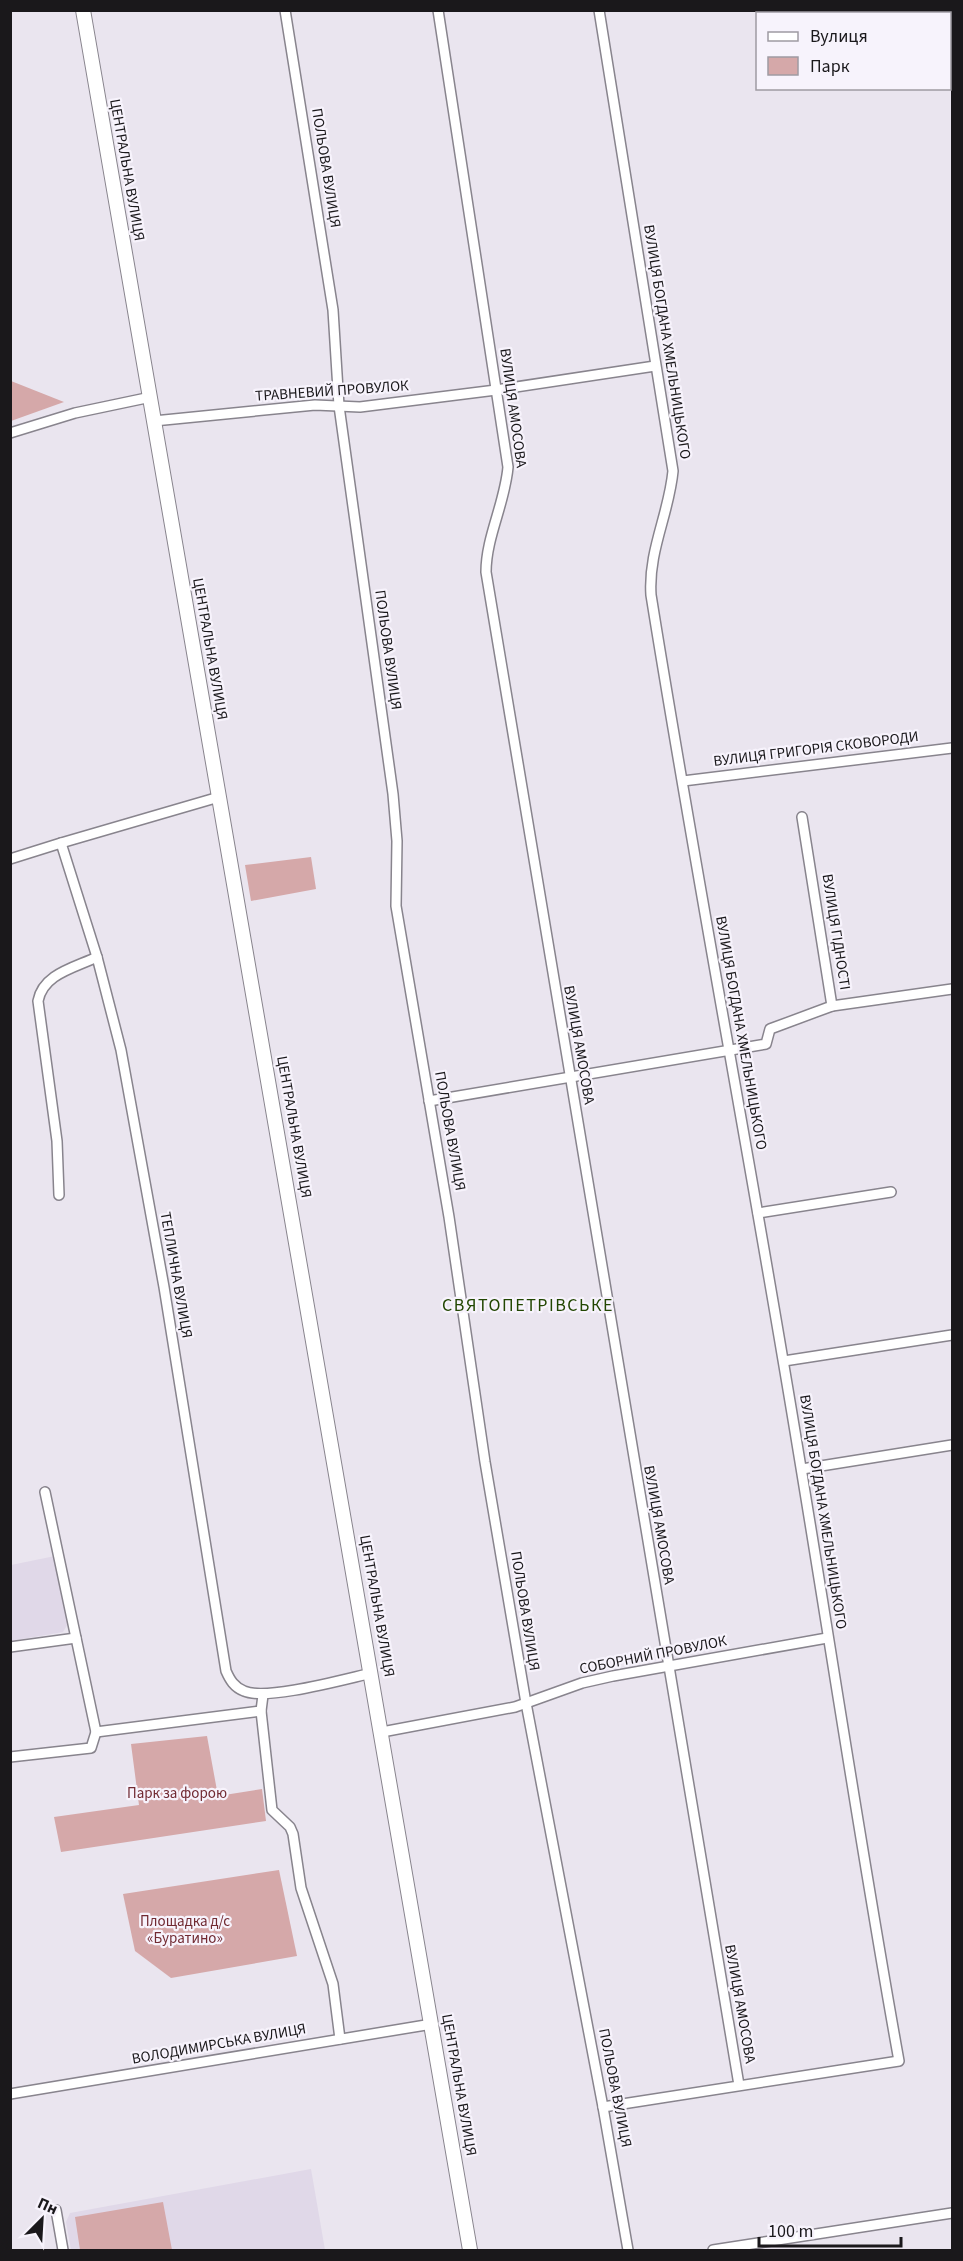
<svg xmlns="http://www.w3.org/2000/svg" width="963" height="2261" font-family="'Source Sans 3',sans-serif">
  <style>
    .built { fill: #e0d8e8 }
    .green { fill: #d5a8a9 }
    .lines { fill: none; stroke-linecap: round; stroke-linejoin: round }
    .minor-casing { stroke: #88848d; stroke-width: 12 }
    .secondary-casing { stroke: #88848d; stroke-width: 16 }
    .minor { stroke: #fff; stroke-width: 9 }
    .secondary { stroke: #fff; stroke-width: 14 }
    .labels { text-anchor: middle; dominant-baseline: central; stroke-width: 4.5; stroke-linejoin: round; paint-order: stroke }
    .street-label { font-size: 15px; fill: #1a181b; stroke: #f7f3fc }
    .park-label { font-size: 15px; fill: #712a32; stroke: #f7f3fc }
    .quarter-label { font-size: 18px; letter-spacing: 1.5px; fill: #224602; stroke: #f7f3fc }
  </style>
  <rect width="100%" height="100%" fill="#eae5ef"/>
  <g class="built">
    <path d="M55,1556L70,1620L63,1632L11,1641V1565Z"/>
    <path d="M311,2169L325,2250H71L66,2222L70,2213Z"/>
  </g>
  <g class="green">
    <path d="M11,381L64,402L11,421Z"/>
    <path d="M311,857L316,889L251,901L245,865Z"/>
    <path d="M207,1736L218,1796L262,1789L266,1821L61,1852L54,1817L139,1805L131,1744Z"/>
    <path d="M279,1870L297,1956L171,1978L135,1951L123,1894Z"/>
    <path d="M163,2202L172,2250H80L75,2217Z"/>
  </g>
  <g class="lines">
    <defs>
      <g id="minor">
        <path d="M285,10L333,310L339,406L393,794L397,841L396,906L449,1217L485,1462L526,1703L603,2107L628,2250"/>
        <path d="M438,10L508,467C505,503 486,537 486,572L739,2085"/>
        <path d="M599,10L673,471C669,514 648,551 651,595C692,851 740,1105 783,1360C823,1594 857,1828 899,2061L603,2107"/>
        <path d="M154,421L315,405L360,407L496,390L655,366"/>
        <path d="M10,433L75,413L151,397"/>
        <path d="M683,781L952,748"/>
        <path d="M219,797L61,843L97,957L121,1050L164,1287L226,1671C230,1680 234,1687 244,1691C266,1701 345,1679 372,1673"/>
        <path d="M10,859L61,843"/>
        <path d="M832,1006L952,989"/>
        <path d="M429,1101L766,1044L770,1029L832,1006L802,817"/>
        <path d="M59,1195L57,1141L38,1001C43,974 74,968 97,957"/>
        <path d="M758,1213L891,1192"/>
        <path d="M784,1361L952,1335"/>
        <path d="M802,1469L952,1445"/>
        <path d="M45,1492L96,1732L261,1711"/>
        <path d="M10,1647L76,1638"/>
        <path d="M263,1695L261,1711L272,1810L290,1827L293,1834L301,1888L333,1984L340,2039"/>
        <path d="M382,1732L515,1707L582,1683L613,1676L827,1638"/>
        <path d="M10,1757L91,1748L96,1732"/>
        <path d="M10,2094L432,2024"/>
        <path d="M56,2210L63,2250"/>
        <path d="M713,2250L952,2213"/>
      </g>
      <path id="secondary" d="M83,10L470,2250"/>
    </defs>
    <use href="#minor" class="minor-casing"/>
    <use href="#secondary" class="secondary-casing"/>
    <use href="#minor" class="minor"/>
    <use href="#secondary" class="secondary"/>
  </g>
  <g class="labels">
    <g class="street-label">
      <text transform="translate(326 168) rotate(81)">ПОЛЬОВА ВУЛИЦЯ</text>
      <text transform="translate(127 170) rotate(80)">ЦЕНТРАЛЬНА ВУЛИЦЯ</text>
      <text transform="translate(667 342) rotate(81)">ВУЛИЦЯ БОГДАНА ХМЕЛЬНИЦЬКОГО</text>
      <text transform="translate(332 391) rotate(-4)">ТРАВНЕВИЙ ПРОВУЛОК</text>
      <text transform="translate(513 408) rotate(82)">ВУЛИЦЯ АМОСОВА</text>
      <text transform="translate(210 649) rotate(80)">ЦЕНТРАЛЬНА ВУЛИЦЯ</text>
      <text transform="translate(388 650) rotate(82)">ПОЛЬОВА ВУЛИЦЯ</text>
      <text transform="translate(816 749) rotate(-7)">ВУЛИЦЯ ГРИГОРІЯ СКОВОРОДИ</text>
      <text transform="translate(836 932) rotate(81)">ВУЛИЦЯ ГІДНОСТІ</text>
      <text transform="translate(741 1033) rotate(80)">ВУЛИЦЯ БОГДАНА ХМЕЛЬНИЦЬКОГО</text>
      <text transform="translate(579 1045) rotate(80)">ВУЛИЦЯ АМОСОВА</text>
      <text transform="translate(294 1127) rotate(80)">ЦЕНТРАЛЬНА ВУЛИЦЯ</text>
      <text transform="translate(450 1131) rotate(80)">ПОЛЬОВА ВУЛИЦЯ</text>
      <text transform="translate(176 1275) rotate(80)">ТЕПЛИЧНА ВУЛИЦЯ</text>
      <text transform="translate(823 1512) rotate(81)">ВУЛИЦЯ БОГДАНА ХМЕЛЬНИЦЬКОГО</text>
      <text transform="translate(659 1525) rotate(80)">ВУЛИЦЯ АМОСОВА</text>
      <text transform="translate(377 1606) rotate(80)">ЦЕНТРАЛЬНА ВУЛИЦЯ</text>
      <text transform="translate(525 1611) rotate(81)">ПОЛЬОВА ВУЛИЦЯ</text>
      <text transform="translate(653 1655) rotate(-11)">СОБОРНИЙ ПРОВУЛОК</text>
      <text transform="translate(740 2004) rotate(80)">ВУЛИЦЯ АМОСОВА</text>
      <text transform="translate(219 2044) rotate(-10)">ВОЛОДИМИРСЬКА ВУЛИЦЯ</text>
      <text transform="translate(459 2085) rotate(80)">ЦЕНТРАЛЬНА ВУЛИЦЯ</text>
      <text transform="translate(615 2088) rotate(79)">ПОЛЬОВА ВУЛИЦЯ</text>
    </g>
    <g class="park-label">
      <text x="177" y="1793">Парк за форою</text>
      <text x="185" y="1921">Площадка д/с<tspan x="185" dy="17">«Буратино»</tspan></text>
    </g>
    <g class="quarter-label">
      <text x="528" y="1305">СВЯТОПЕТРІВСЬКЕ</text>
    </g>
  </g>
  <rect width="963" height="2261" fill="none" stroke="#1a181b" stroke-width="24"/>
  <rect x="756" y="12" width="195" height="78" fill="#f7f3fc" stroke="#9f9ba2" stroke-width="1.5"/>
  <rect x="768" y="32" width="30" height="9" fill="#ffffff" stroke="#9f9ba2" stroke-width="1.5"/>
  <text x="810" y="42" font-size="18" fill="#1a181b">Вулиця</text>
  <rect x="768" y="57" width="30" height="18" fill="#d5a8a9" stroke="#9f9ba2" stroke-width="1.5"/>
  <text x="810" y="72" font-size="18" fill="#1a181b">Парк</text>
  <g transform="translate(42 2219) rotate(24)" stroke="#f7f3fc" stroke-width="4.5" paint-order="stroke">
  <path d="M0-4.5L10 22L0 15L-10 22Z" fill="#1a181b"/>
  <text y="-9" font-size="16" font-weight="bold" text-anchor="middle" fill="#1a181b">Пн</text>
  </g>
  <path d="M759 2237v9h142v-9" fill="none" stroke="#1a181b" stroke-width="3"/>
  <text x="768" y="2237" font-size="18" fill="#1a181b" stroke="#f7f3fc" stroke-width="4.5" paint-order="stroke">100 m</text>
</svg>
